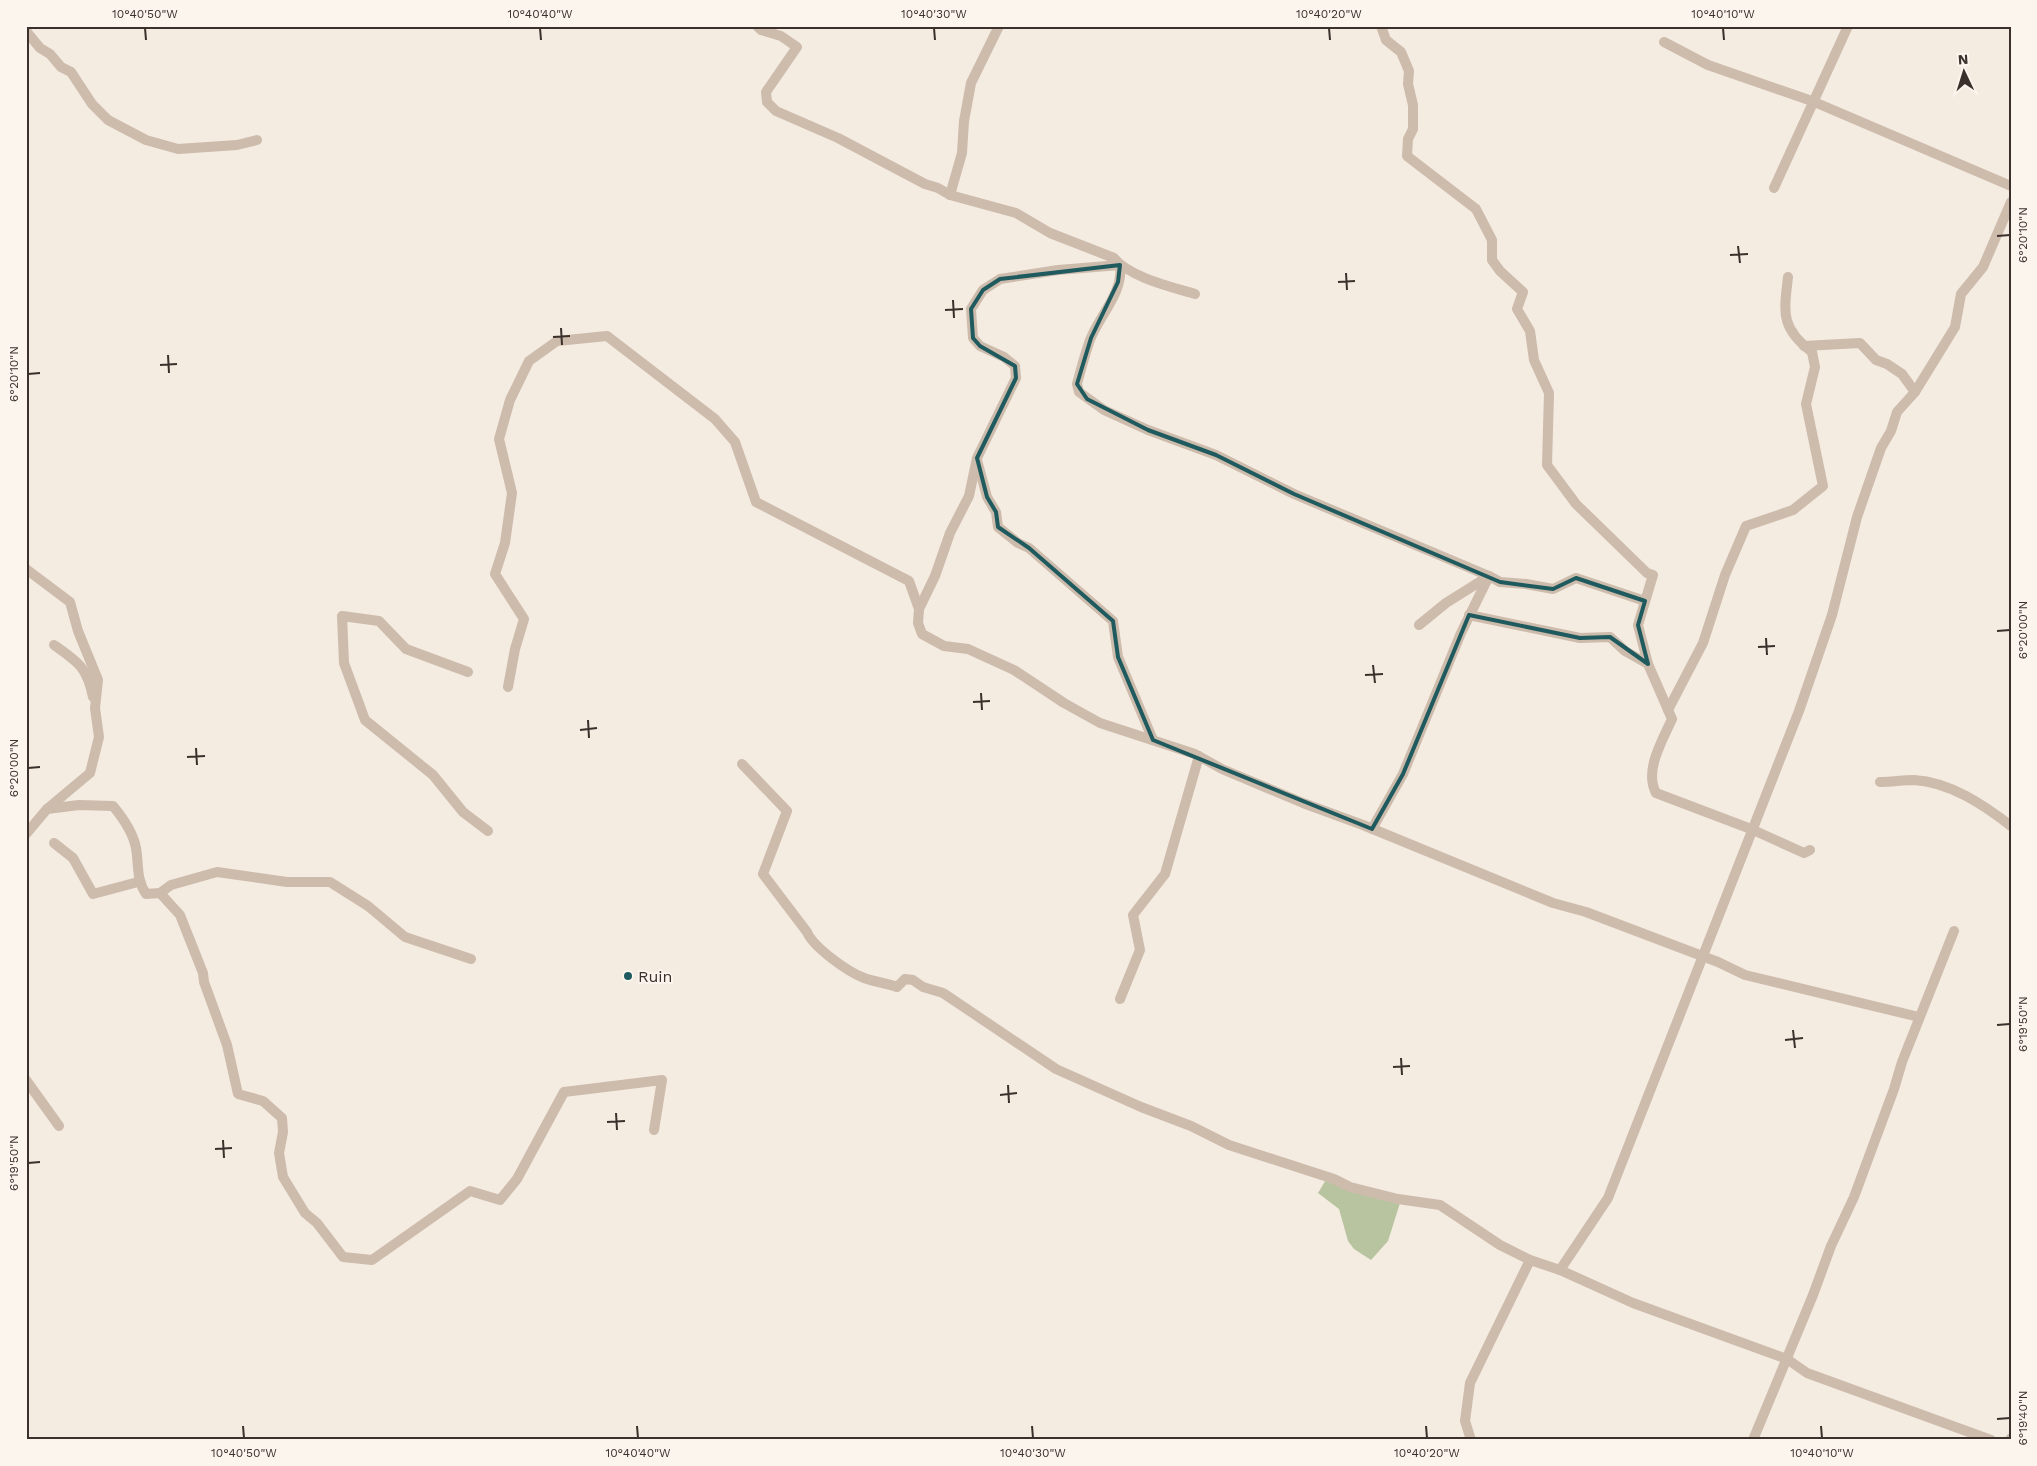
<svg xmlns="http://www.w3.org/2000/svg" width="2037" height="1466" font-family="'Work Sans',sans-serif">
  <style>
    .green { fill: #b8c4a0 }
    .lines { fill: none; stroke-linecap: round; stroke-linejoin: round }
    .minor { stroke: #cdbbac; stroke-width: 10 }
    .marked { fill: none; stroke: #1f5a5e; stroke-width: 4; stroke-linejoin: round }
    .ticks { fill: none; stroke: #3b302b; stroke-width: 2 }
    .poi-dot { fill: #1f5a5e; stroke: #fbf5ee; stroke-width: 2 }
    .labels { text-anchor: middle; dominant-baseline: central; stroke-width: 4; stroke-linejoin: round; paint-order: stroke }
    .poi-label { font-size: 16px; fill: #3b302b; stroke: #fbf5ee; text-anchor: start }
    .neatline { fill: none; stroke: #3b302b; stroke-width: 2 }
    .ticks-label { font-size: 12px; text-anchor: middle; fill: #3b302b }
  </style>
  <rect width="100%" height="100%" fill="#f4ebe1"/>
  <path class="green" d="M1327,1178L1400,1203L1388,1241L1371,1260L1354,1249L1348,1241L1339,1209L1318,1193Z"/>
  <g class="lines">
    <g class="minor">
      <path d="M757,26L761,30L781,36L797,47L766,92L767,102L776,111L838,138L925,184L938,188L950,195L1016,213L1050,233L1114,258C1129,277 1172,287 1195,294"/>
      <path d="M1381,26L1386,40L1401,52L1409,71L1408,84L1413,105V129L1408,139L1407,156L1476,209L1492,240V260L1500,271L1523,292L1517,309L1530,331L1534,360L1549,393L1547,465L1576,504L1647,573L1653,575L1638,625L1648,664"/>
      <path d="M26,31L40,48L50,54L61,67L71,72L92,104L108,120L146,140L178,149L237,145L257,140"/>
      <path d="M1664,42L1708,65L1812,101L2011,186"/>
      <path d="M1774,188L1848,26"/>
      <path d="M950,195L962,153L964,121L971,83L999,26"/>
      <path d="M1120,265L1058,270L1000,279L983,290L971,309L973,338L980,346L1004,357L1015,366L1016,378L977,458L969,496L950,533L935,576L919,609L918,623L922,634L944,646L968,649L1014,670L1064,703L1100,723L1195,754L1222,769L1303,803L1363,825L1553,903L1586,912L1718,962L1745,975L1919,1017"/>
      <path d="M1120,265C1124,292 1099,316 1090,340C1085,354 1081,369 1077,384L1079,392L1104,410L1148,430L1216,455L1294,494L1489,576L1461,633L1403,774L1372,829"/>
      <path d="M1915,392L1955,327L1961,294L1983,267L2011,202"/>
      <path d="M977,460L987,497L996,512L998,527L1018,543L1029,548L1113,621L1118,657L1153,740"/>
      <path d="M26,569L70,602L78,631L98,680L95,708L99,737L90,773L47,809L26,834"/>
      <path d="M1469,615L1580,638L1610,637L1625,651L1648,664L1672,719C1662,741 1644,771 1656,793L1751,829L1804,853L1810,850"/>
      <path d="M1419,625L1446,603L1489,576L1500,582L1526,584L1553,589L1576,578L1645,601"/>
      <path d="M54,645C78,662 87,667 93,697"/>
      <path d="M468,672L406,649L379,621L342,616L344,663L365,720L433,775L463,812L488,831"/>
      <path d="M508,687L515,649L524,619L495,574L505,543L512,493L499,439L510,400L529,361L557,341L607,336L715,419L735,442L756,502L909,581L919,609"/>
      <path d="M1668,710L1703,643L1725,575L1746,526L1793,510L1823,486L1806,404L1815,367L1812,352C1780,328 1784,312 1788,277"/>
      <path d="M742,764L787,811L763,874L807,932C813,947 848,972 864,978C875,982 886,983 897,987L905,979L913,980L923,987L943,993L1056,1069L1141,1107L1191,1126L1229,1145L1334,1179L1350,1187L1398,1199L1440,1205L1500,1245L1530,1260L1560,1270L1633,1303L1787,1359L1807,1373L1991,1440"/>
      <path d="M1880,782C1891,782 1903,780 1914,780C1950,782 1984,805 2011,826"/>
      <path d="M47,809L79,805L113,806C123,818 133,832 136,848C139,865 136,879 146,894L160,893L171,885L217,872L287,882H330L368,906L405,937L471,959"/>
      <path d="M54,843L73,858L93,894L138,882"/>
      <path d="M160,893L180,915L203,973L204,982L227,1045L238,1094L263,1101L282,1118L283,1132L279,1153L283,1177L305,1213L317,1223L343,1257L372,1260L470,1191L500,1200L517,1179L564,1092L662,1080L654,1130"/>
      <path d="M1120,999L1140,950L1133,915L1165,874L1199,756"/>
      <path d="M26,1080L59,1126"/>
      <path d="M1560,1270L1608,1198L1799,711L1832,615L1857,517L1881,448L1891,431L1897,412L1915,392L1902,374L1887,364L1876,360L1860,343L1804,346"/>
      <path d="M1471,1440L1465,1421L1470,1383L1530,1260"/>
      <path d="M1753,1440L1813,1295L1831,1246L1854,1197L1894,1089L1902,1062L1954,931"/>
      <path d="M2010,1440L2011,1438"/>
    </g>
  </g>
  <path class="marked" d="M1120,265L1118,282L1091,338L1077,384L1087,399L1148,430L1216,455L1294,494L1500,582L1553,589L1576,578L1645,601L1638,625L1648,664L1610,637L1580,638L1469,615L1403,774L1372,829L1153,740L1118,657L1113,621L1029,548L998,527L996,512L987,497L977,458L1016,378L1015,366L980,346L973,338L971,309L983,290L1000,279Z"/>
  <path class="ticks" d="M145,28L146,40M540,28L541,40M934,28L935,40M1329,28L1330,40M1723,28L1724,40M1997,236L2010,235M1738,246L1740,263M1730,255L1748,254M1346,273L1347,290M1338,282L1355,281M953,300L954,318M945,310L963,309M561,328L562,345M553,337L570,336M168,355L169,373M160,365L177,364M28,374L40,373M1997,631L2010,630M1766,638L1767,655M1758,647L1775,646M1373,665L1375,683M1365,675L1383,674M981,693L982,710M973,702L990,701M588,720L589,738M580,730L597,728M196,748L197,765M187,757L205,756M28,768L40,767M1997,1025L2010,1024M1793,1030L1795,1048M1785,1040L1803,1038M1401,1058L1402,1075M1393,1067L1410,1066M1008,1085L1009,1103M1000,1095L1017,1093M616,1113L617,1130M607,1122L625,1121M223,1140L224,1158M215,1149L232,1148M28,1163L40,1162M1997,1419L2010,1418M243,1426L244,1438M637,1426L638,1438M1032,1426L1033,1438M1426,1426L1427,1438M1821,1426L1822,1438"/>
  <circle class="poi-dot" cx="628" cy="976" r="5"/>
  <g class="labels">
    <g class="poi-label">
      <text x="638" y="976">Ruin</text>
    </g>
  </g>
  <rect width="2037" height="1466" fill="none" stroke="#fbf5ee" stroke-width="55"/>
  <g transform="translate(1964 72) rotate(356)" stroke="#fbf5ee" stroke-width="4" paint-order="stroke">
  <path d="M0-4L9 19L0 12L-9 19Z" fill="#3b302b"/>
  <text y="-8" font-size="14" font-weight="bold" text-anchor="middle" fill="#3b302b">N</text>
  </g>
  <rect x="28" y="28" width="1982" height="1410" class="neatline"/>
  <g class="ticks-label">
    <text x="145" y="18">10°40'50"W</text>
    <text x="540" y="18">10°40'40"W</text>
    <text x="934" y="18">10°40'30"W</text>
    <text x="1329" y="18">10°40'20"W</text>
    <text x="1723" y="18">10°40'10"W</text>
    <text transform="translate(2023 235) rotate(-90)" y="4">6°20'10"N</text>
    <text transform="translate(14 374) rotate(-90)" y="4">6°20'10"N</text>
    <text transform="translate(2023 630) rotate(-90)" y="4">6°20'00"N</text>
    <text transform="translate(14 768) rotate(-90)" y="4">6°20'00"N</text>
    <text transform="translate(2023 1024) rotate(-90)" y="4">6°19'50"N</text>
    <text transform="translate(14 1163) rotate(-90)" y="4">6°19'50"N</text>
    <text transform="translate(2023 1418) rotate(-90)" y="4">6°19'40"N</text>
    <text x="244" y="1457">10°40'50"W</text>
    <text x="638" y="1457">10°40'40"W</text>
    <text x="1033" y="1457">10°40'30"W</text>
    <text x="1427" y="1457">10°40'20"W</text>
    <text x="1822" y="1457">10°40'10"W</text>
  </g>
</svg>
